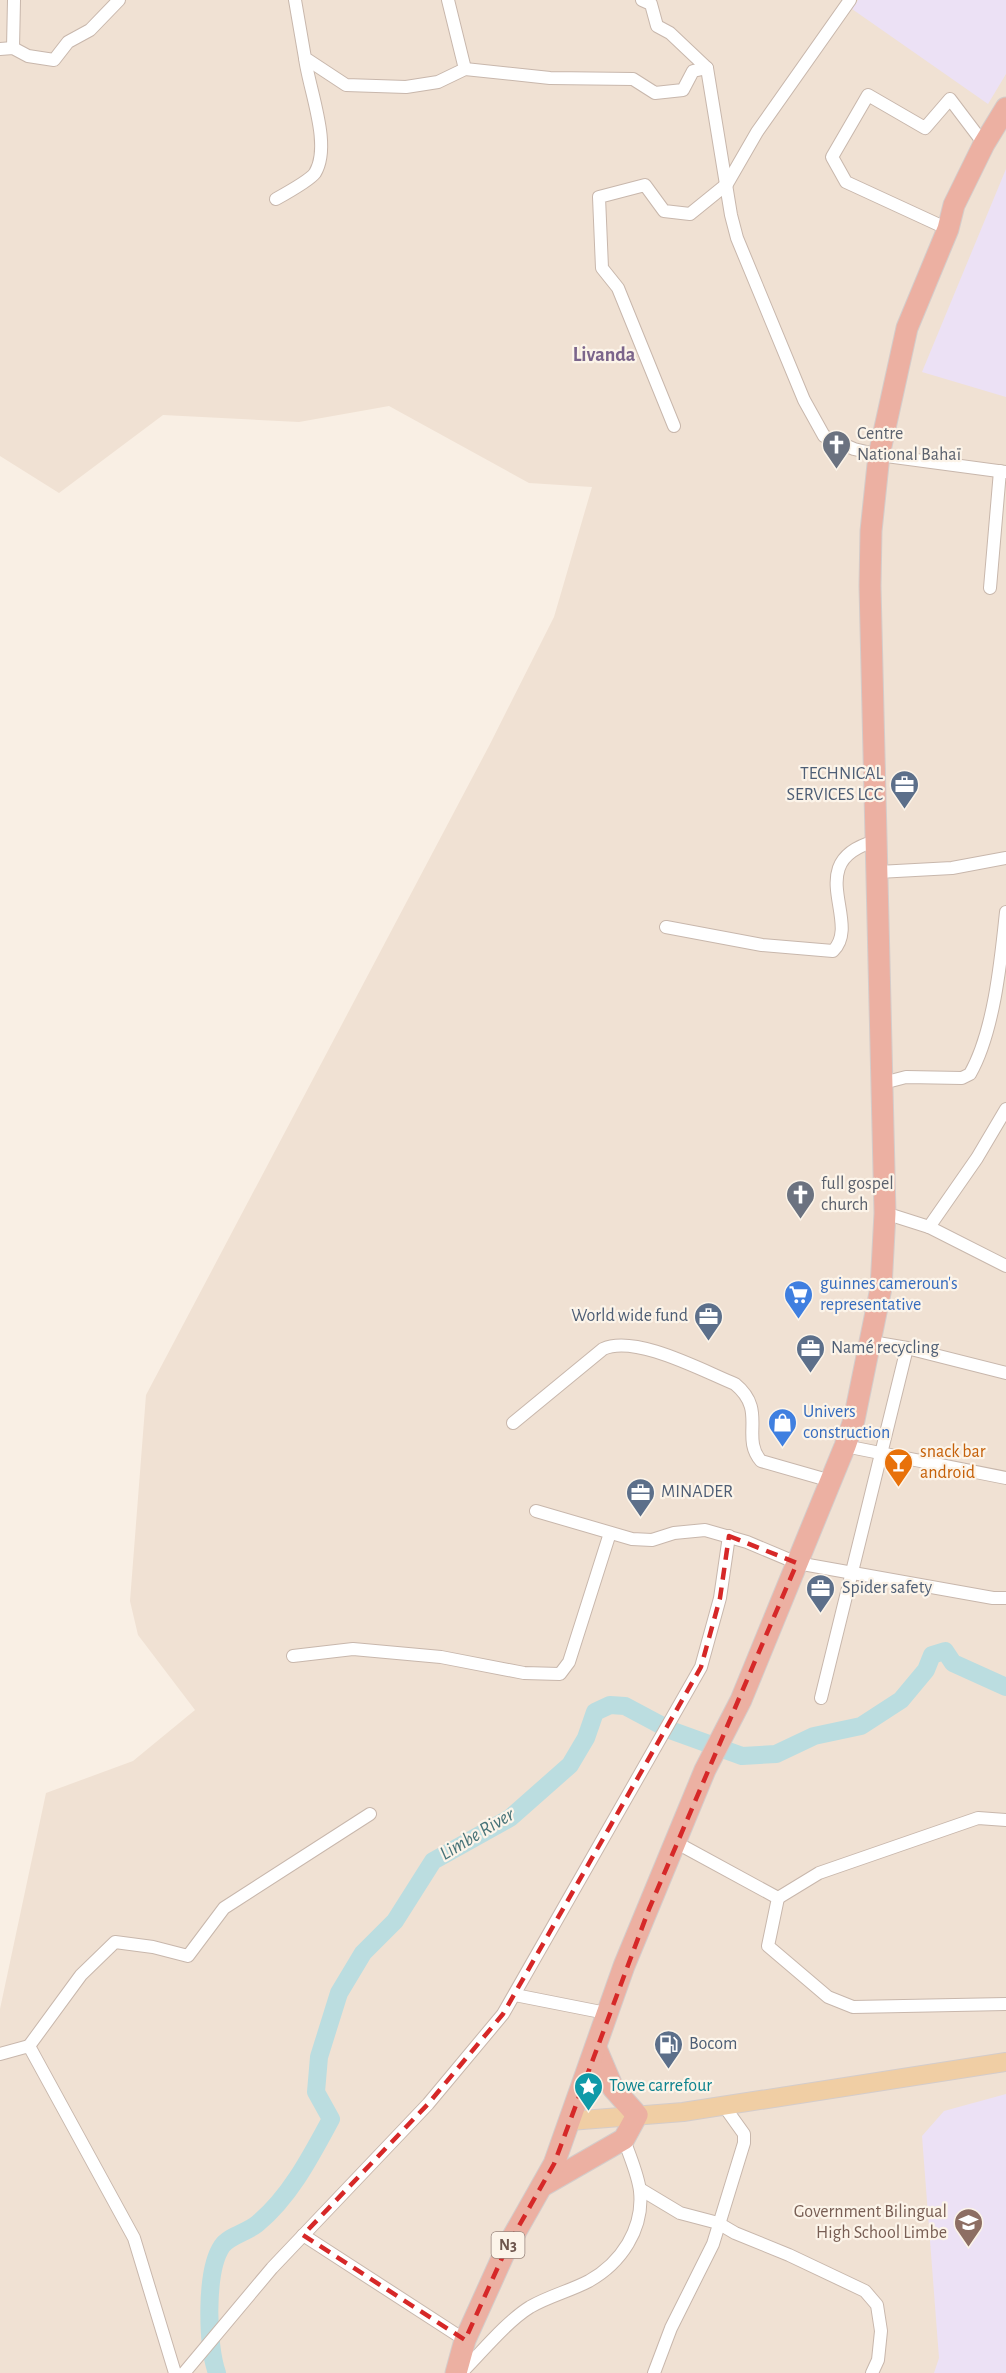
<svg xmlns="http://www.w3.org/2000/svg" width="1006" height="2373" font-family="'Alegreya Sans',sans-serif">
  <style>
    .residential { fill: #f0e1d3 }
    .education { fill: #ece1f5 }
    .lines { fill: none; stroke-linecap: round; stroke-linejoin: round }
    .river { stroke: #bbdde0; stroke-width: 18 }
    .street-casing { stroke: #c8b7ac; stroke-width: 14 }
    .primary-casing { stroke: #d4ccca; stroke-width: 20 }
    .highway-casing { stroke: #d4ccca; stroke-width: 23 }
    .street { stroke: #fff; stroke-width: 12 }
    .primary { stroke: #f0cea4; stroke-width: 18 }
    .highway { stroke: #ecb0a2; stroke-width: 21 }
    .marked { fill: none; stroke: #d62828; stroke-width: 4.5; stroke-dasharray: 12 8; stroke-linejoin: round }
    .labels { text-anchor: middle; dominant-baseline: central; stroke-width: 4.5; stroke-linejoin: round; paint-order: stroke }
    .shield { fill: #fcf4e9; stroke: #99857c; stroke-width: 1.5 }
    .shield-label { font-size: 16px; font-weight: bold; fill: #6e564d }
    .worship-label { font-size: 18px; fill: #5b616d; stroke: #fcf4e9; text-anchor: start }
    .service-label { font-size: 18px; fill: #4e5e75; stroke: #fcf4e9; text-anchor: start }
    .shop-label { font-size: 18px; fill: #366cbe; stroke: #fcf4e9; text-anchor: start }
    .food-label { font-size: 18px; fill: #c56008; stroke: #fcf4e9; text-anchor: start }
    .culture-label { font-size: 18px; fill: #0d838f; stroke: #fcf4e9; text-anchor: start }
    .education-label { font-size: 18px; fill: #785e54; stroke: #fcf4e9; text-anchor: end }
    .neighbourhood-label { font-size: 20px; font-weight: bold; fill: #7b658b; stroke: #fcf4e9 }
    .water-label { font-size: 20px; font-style: italic; fill: #477378; stroke: #fcf4e9 }
  </style>
  <rect width="100%" height="100%" fill="#f9efe4"/>
  <path class="residential" d="M0,0H1006V2373H0V2009L46,1793L133,1761L195,1710L138,1635L130,1601L146,1395L489,746L554,617L592,487L529,483L389,406L299,422L163,415L59,493L0,456Z"/>
  <g class="education">
    <path d="M858,0H1006V74L988,104L852,9Z"/>
    <path d="M1006,169V397L922,372Z"/>
    <path d="M1006,2094V2373H934L939,2358L922,2136L944,2111Z"/>
  </g>
  <g class="lines">
    <path class="river" d="M217,2373C207,2345 205,2271 222,2246C229,2236 247,2232 257,2224C290,2197 311,2156 331,2119L316,2092L319,2057L339,1993L363,1953L395,1921L433,1861L510,1818L570,1765L586,1738L595,1712L610,1705L625,1706L670,1730L742,1756L776,1754L814,1736L861,1726L901,1700L926,1670L932,1655L945,1651L953,1663L1006,1687"/>
    <defs>
      <g id="street">
        <path d="M295,0L305,58L346,85L406,87L438,82L465,69L550,78L633,79L655,93L683,90L693,71L707,68"/>
        <path d="M448,0L465,69"/>
        <path d="M642,0L651,4L657,26L670,33L707,68L731,215L737,238L804,400L824,436L854,449L879,455L1006,472"/>
        <path d="M13,48L14,0"/>
        <path d="M0,49L13,48L28,56L54,60L68,42L90,30L119,0"/>
        <path d="M276,199C285,194 310,180 315,173C332,145 309,90 305,58"/>
        <path d="M948,229L846,182L832,157L868,95L925,128L950,99L984,144"/>
        <path d="M674,426L618,288L602,268L599,197L645,185L664,211L690,214L727,184L757,132L850,0"/>
        <path d="M990,588L1000,471"/>
        <path d="M878,872L952,868L1006,858"/>
        <path d="M666,927L762,945L833,951C863,922 800,861 876,841"/>
        <path d="M883,1083L906,1077L962,1078L970,1074C994,1032 1001,960 1006,912"/>
        <path d="M885,1213L929,1227L1006,1266"/>
        <path d="M929,1227L977,1158L1006,1109"/>
        <path d="M907,1348L1006,1373"/>
        <path d="M513,1423L603,1349C635,1334 703,1371 735,1384C768,1411 740,1437 761,1461L831,1481"/>
        <path d="M845,1446L1006,1478"/>
        <path d="M536,1511L632,1539L652,1540L674,1533L705,1530L747,1542L797,1563L993,1598H1006"/>
        <path d="M293,1656L353,1649L441,1657L524,1673L560,1674L569,1662L610,1533"/>
        <path d="M821,1698L907,1348L872,1342"/>
        <path d="M677,1843L778,1898L768,1946L828,1997L853,2007L1006,2004"/>
        <path d="M778,1898L819,1873L978,1818L1006,1820"/>
        <path d="M515,1995L606,2013"/>
        <path d="M29,2046L81,1975L115,1942L153,1947L188,1956L224,1908L370,1814"/>
        <path d="M0,2054L29,2046L134,2238L175,2373"/>
        <path d="M640,2189L680,2213L718,2223L735,2233L789,2255L865,2291L877,2305L881,2331L878,2360L872,2373"/>
        <path d="M303,2235L465,2340"/>
        <path d="M184,2373L272,2268L428,2104L503,2014L701,1667L720,1598L729,1536"/>
        <path d="M461,2373C481,2353 506,2322 530,2307C549,2296 570,2291 589,2281C621,2263 644,2229 640,2191C638,2174 629,2155 624,2139"/>
        <path d="M654,2373L671,2328L713,2244L744,2143V2134L724,2106"/>
      </g>
      <path id="primary" d="M570,2121L683,2112L1006,2062"/>
      <g id="highway">
        <path d="M544,2185L624,2139L637,2115L613,2088L596,2048"/>
        <path d="M456,2373L465,2340L507,2247L554,2164L624,1966L705,1770L741,1700L845,1446L854,1420L881,1288L885,1213L870,586L871,531L879,455L907,328L948,229L954,205L984,144L1006,108"/>
      </g>
    </defs>
    <use href="#street" class="street-casing"/>
    <use href="#primary" class="primary-casing"/>
    <use href="#highway" class="highway-casing"/>
    <use href="#street" class="street"/>
    <use href="#primary" class="primary"/>
    <use href="#highway" class="highway"/>
  </g>
  <path class="marked" d="M729,1536L797,1563L649,1909L554,2164L507,2247L465,2340L303,2235L428,2104L503,2014L701,1667L720,1598Z"/>
  <defs>
    <symbol id="church-pin" viewBox="-11 -11 22 30"><path d="M0 17L-7.5 6A9.5 9.5 0 1 1 7.5 6Z" fill="#6b7280" stroke="#fcf4e9"/><path d="M-1.2-6h2.4v3.5h3.3v2.4h-3.3V6h-2.4V-.1h-3.3v-2.4h3.3Z" fill="#fff"/></symbol>
    <symbol id="office-pin" viewBox="-11 -11 22 30"><path d="M0 17L-7.5 6A9.5 9.5 0 1 1 7.5 6Z" fill="#5c6f8a" stroke="#fcf4e9"/><path d="M-6-3h4V-5.5h4V-3h4V5H-6ZM-1-4.5V-3h2v-1.5ZM-6 0V1H6V0Z" fill="#fff"/></symbol>
    <symbol id="supermarket-pin" viewBox="-11 -11 22 30"><path d="M0 17L-7.5 6A9.5 9.5 0 1 1 7.5 6Z" fill="#3f7fe0" stroke="#fcf4e9"/><path d="M-6-5.5h2.5l.6 2H6L4.5 2H-2.5L-4.4-4H-6ZM-1.5 3.2a1.3 1.3 0 1 0 .1 0ZM3 3.2a1.3 1.3 0 1 0 .1 0Z" fill="#fff"/></symbol>
    <symbol id="shop-pin" viewBox="-11 -11 22 30"><path d="M0 17L-7.5 6A9.5 9.5 0 1 1 7.5 6Z" fill="#3f7fe0" stroke="#fcf4e9"/><path d="M-5-2.5h2.3a2.7 3.5 0 0 1 5.4 0H5L5.5 6h-11ZM-1.5-2.5h3a1.5 2.3 0 0 0-3 0Z" fill="#fff"/></symbol>
    <symbol id="bar-pin" viewBox="-11 -11 22 30"><path d="M0 17L-7.5 6A9.5 9.5 0 1 1 7.5 6Z" fill="#e8710a" stroke="#fcf4e9"/><path d="M-6-5H6L.8 .8V4.5H3.5V6h-7V4.5H-.8V.8Z" fill="#fff"/></symbol>
    <symbol id="fuel-pin" viewBox="-11 -11 22 30"><path d="M0 17L-7.5 6A9.5 9.5 0 1 1 7.5 6Z" fill="#5c6f8a" stroke="#fcf4e9"/><path d="M-5.5-6h7V0h2V4h1.3V-2.5L3-4.5l.8-.8L6-3V5H2.5V1h-1V6h-7ZM-4.2-4.7v3.2H.2V-4.7Z" fill="#fff"/></symbol>
    <symbol id="sight-pin" viewBox="-11 -11 22 30"><path d="M0 17L-7.5 6A9.5 9.5 0 1 1 7.5 6Z" fill="#0f9aa8" stroke="#fcf4e9"/><path d="M0-6L1.8-2.2L6-1.7L2.9 1.2L3.7 5.4L0 3.3L-3.7 5.4L-2.9 1.2L-6-1.7L-1.8-2.2Z" fill="#fff"/></symbol>
    <symbol id="school-pin" viewBox="-11 -11 22 30"><path d="M0 17L-7.5 6A9.5 9.5 0 1 1 7.5 6Z" fill="#8d6e63" stroke="#fcf4e9"/><path d="M0-5L7-2L0 1L-7-2ZM-4 1L0 2.5L4 1V4Q0 6-4 4Z" fill="#fff"/></symbol>
  </defs>
  <g fill-rule="evenodd">
    <use href="#church-pin" x="820" y="428" width="33" height="45"/>
    <use href="#office-pin" x="888" y="768" width="33" height="45"/>
    <use href="#church-pin" x="784" y="1178" width="33" height="45"/>
    <use href="#supermarket-pin" x="782" y="1278" width="33" height="45"/>
    <use href="#office-pin" x="692" y="1300" width="33" height="45"/>
    <use href="#office-pin" x="794" y="1332" width="33" height="45"/>
    <use href="#shop-pin" x="766" y="1406" width="33" height="45"/>
    <use href="#bar-pin" x="882" y="1446" width="33" height="45"/>
    <use href="#office-pin" x="624" y="1476" width="33" height="45"/>
    <use href="#office-pin" x="804" y="1572" width="33" height="45"/>
    <use href="#fuel-pin" x="652" y="2028" width="33" height="45"/>
    <use href="#sight-pin" x="572" y="2070" width="33" height="45"/>
    <use href="#school-pin" x="952" y="2206" width="33" height="45"/>
  </g>
  <g class="labels">
    <rect class="shield" x="491.5" y="2232" width="33" height="26" rx="4.5"/>
    <g class="shield-label">
      <text x="508" y="2245">N3</text>
    </g>
    <g class="worship-label">
      <text x="857" y="434">Centre<tspan x="857" dy="21">National Bahaï</tspan></text>
      <text x="821" y="1184">full gospel<tspan x="821" dy="21">church</tspan></text>
    </g>
    <g class="service-label">
      <text x="883" y="774" text-anchor="end">TECHNICAL<tspan x="883" dy="21">SERVICES LCC</tspan></text>
      <text x="688" y="1316" text-anchor="end">World wide fund</text>
      <text x="831" y="1348">Namé recycling</text>
      <text x="661" y="1492">MINADER</text>
      <text x="842" y="1588">Spider safety</text>
      <text x="689" y="2044">Bocom</text>
    </g>
    <g class="shop-label">
      <text x="820" y="1284">guinnes cameroun's<tspan x="820" dy="21">representative</tspan></text>
      <text x="803" y="1412">Univers<tspan x="803" dy="21">construction</tspan></text>
    </g>
    <g class="food-label">
      <text x="920" y="1452">snack bar<tspan x="920" dy="21">android</tspan></text>
    </g>
    <g class="culture-label">
      <text x="609" y="2086">Towe carrefour</text>
    </g>
    <g class="education-label">
      <text x="947" y="2212">Government Bilingual<tspan x="947" dy="21">High School Limbe</tspan></text>
    </g>
    <g class="neighbourhood-label">
      <text x="604" y="355">Livanda</text>
    </g>
    <g class="water-label">
      <text transform="translate(477 1834) rotate(-31)">Limbe River</text>
    </g>
  </g>
</svg>
